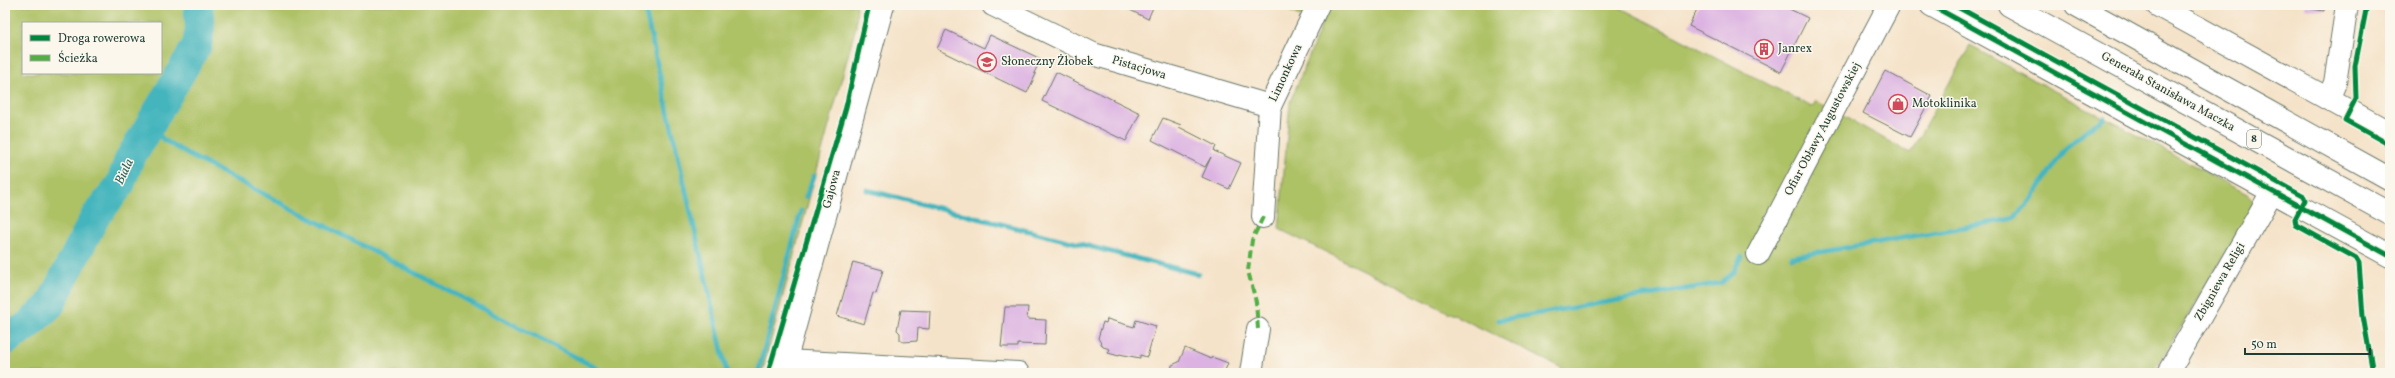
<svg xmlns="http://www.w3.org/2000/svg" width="2395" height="378" font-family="Vollkorn,serif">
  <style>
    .green { fill: #adc165; stroke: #667f4c; fill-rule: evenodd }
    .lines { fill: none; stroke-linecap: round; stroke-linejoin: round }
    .stream { stroke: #45b5bd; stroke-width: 5 }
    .river { stroke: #45b5bd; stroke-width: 30 }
    .building { fill: #dcb2e2 }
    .minor-casing { stroke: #6a7768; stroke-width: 24 }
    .highway-casing { stroke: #6a7768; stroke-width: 24 }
    .minor { stroke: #fff; stroke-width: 22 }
    .highway { stroke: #fff; stroke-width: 22 }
    .quiet { stroke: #52ad45; stroke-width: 4; stroke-dasharray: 8 4; stroke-linecap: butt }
    .cycleway-casing { stroke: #fbf7ec; stroke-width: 8 }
    .cycleway { stroke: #00873e; stroke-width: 5 }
    .labels { text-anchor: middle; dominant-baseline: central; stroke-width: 3; stroke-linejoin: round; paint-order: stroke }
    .shield { fill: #fbf7ec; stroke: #61756b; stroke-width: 1 }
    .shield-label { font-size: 11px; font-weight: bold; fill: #1f3d34 }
    .poi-label { font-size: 12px; fill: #1f3d34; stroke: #fbf7ec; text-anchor: start }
    .street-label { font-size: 12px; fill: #1f3d34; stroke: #fbf7ec }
    .water-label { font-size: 13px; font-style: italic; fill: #2a615d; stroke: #fbf7ec }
  </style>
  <rect width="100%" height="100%" fill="#fbf7ec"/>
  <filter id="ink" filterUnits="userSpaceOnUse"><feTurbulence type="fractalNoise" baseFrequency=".025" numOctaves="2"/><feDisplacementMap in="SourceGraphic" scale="8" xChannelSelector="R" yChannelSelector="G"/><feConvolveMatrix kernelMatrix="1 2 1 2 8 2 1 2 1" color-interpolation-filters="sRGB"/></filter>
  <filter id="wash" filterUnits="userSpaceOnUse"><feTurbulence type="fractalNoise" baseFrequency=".012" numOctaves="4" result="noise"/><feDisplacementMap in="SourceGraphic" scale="16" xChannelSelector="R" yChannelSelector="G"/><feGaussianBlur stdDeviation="0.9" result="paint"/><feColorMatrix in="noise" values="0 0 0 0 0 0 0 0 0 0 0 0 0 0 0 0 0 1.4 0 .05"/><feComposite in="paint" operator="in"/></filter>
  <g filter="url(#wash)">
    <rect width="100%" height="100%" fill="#f5e3c9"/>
    <g class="green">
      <path d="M5,5H853L857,6L856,26L762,373H5ZM23,23H161V73H23Z"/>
      <path d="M1278,5H1615L1812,107L1816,101L1910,153L1970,46L2249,195L2253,201L2251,211L2153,373H1572L1279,229L1290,102L1321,27Z"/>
    </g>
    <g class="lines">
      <g class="stream">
        <path d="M644,5L727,373"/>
        <path d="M149,125L164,140L191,156L606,373"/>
        <path d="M867,190L1198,274"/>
        <path d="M806,197L814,176"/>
        <path d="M1792,257L2012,219L2029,203L2064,150L2086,130L2105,118"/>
        <path d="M1499,320L1721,283L1733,273L1741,257"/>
        <path d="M758,373L801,211"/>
      </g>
      <path class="river" d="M5,341L27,326L50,305L95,217L120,185L129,160L197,45L200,28L198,5"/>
    </g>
    <g id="blocks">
      <g class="building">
        <path d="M1120,5H1154L1148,19Z"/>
        <path d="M1699,5H1781L1808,18L1781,72L1689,26Z"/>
        <path d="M2306,5H2325L2324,11L2305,8Z"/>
        <path d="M946,30L984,48L990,35L1041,59L1034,73L1036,74L1027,93L937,49Z"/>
        <path d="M1885,71L1932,96L1910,137L1863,113Z"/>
        <path d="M1056,72L1140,113L1126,141L1042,101Z"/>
        <path d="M1163,118L1181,125L1179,127L1216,146L1214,151L1241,163L1229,189L1202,177L1211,157L1205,167L1152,140Z"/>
        <path d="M853,262L883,270L876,294L873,293L864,324L837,316Z"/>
        <path d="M1005,307H1028L1027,319L1046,320L1045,345L1018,344V347H1001Z"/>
        <path d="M901,310L930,311L929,329L918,328L917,341L903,342L900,340V333L897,330Z"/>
        <path d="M1107,319L1134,327L1136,320L1156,326L1147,357L1140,355V358L1119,354V356L1108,353L1110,349L1103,347L1098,338L1103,322L1106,323Z"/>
        <path d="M1185,348L1211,359L1212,357L1228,363L1224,373H1171L1172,365L1179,362Z"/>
      </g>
    </g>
  </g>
  <g filter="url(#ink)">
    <use href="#blocks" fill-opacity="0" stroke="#6a7768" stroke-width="1"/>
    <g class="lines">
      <defs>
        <g id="minor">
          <path d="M993,5L1093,54L1270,106"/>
          <path d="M1931,5L2390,256"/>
          <path d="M2157,5L2390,133"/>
          <path d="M2328,99L2335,83L2347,5"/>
          <path d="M1263,217L1270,106L1318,5"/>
          <path d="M1758,254L1889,5"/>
          <path d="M785,361L1018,373"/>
          <path d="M782,373L883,5"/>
          <path d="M1251,373L1258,329"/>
          <path d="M2168,373L2272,192"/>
        </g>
        <g id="highway">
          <path d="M2009,5L2390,214"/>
          <path d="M2076,5L2390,179"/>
        </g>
      </defs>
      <use href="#minor" class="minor-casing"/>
      <use href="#highway" class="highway-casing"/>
      <use href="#minor" class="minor"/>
      <use href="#highway" class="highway"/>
      <path class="quiet" d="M1258,329L1256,302L1248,271L1252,240L1263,217"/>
      <defs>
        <g id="cycleway">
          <path d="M1931,5L2390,256"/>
          <path d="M1954,5L2304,197L2305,200L2295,219L2296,225L2356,258L2359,263L2363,316L2373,373"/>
          <path d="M2367,5L2355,66L2356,98L2345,120L2390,145"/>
          <path d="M768,373L846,107L869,5"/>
        </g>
      </defs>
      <use href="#cycleway" class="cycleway-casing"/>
      <use href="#cycleway" class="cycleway"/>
    </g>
  </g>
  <defs>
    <symbol id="building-ring" viewBox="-11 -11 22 22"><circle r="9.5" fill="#fbf7ec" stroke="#d1495b" stroke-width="1.5"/><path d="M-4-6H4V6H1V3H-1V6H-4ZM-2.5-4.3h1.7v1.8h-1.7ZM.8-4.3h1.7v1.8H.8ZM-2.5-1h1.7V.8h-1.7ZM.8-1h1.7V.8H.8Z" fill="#d1495b"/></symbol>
    <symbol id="school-ring" viewBox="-11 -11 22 22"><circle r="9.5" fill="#fbf7ec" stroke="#d1495b" stroke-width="1.5"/><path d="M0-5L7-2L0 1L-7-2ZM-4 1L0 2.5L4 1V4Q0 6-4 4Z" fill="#d1495b"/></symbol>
    <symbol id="shop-ring" viewBox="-11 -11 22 22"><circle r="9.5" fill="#fbf7ec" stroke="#d1495b" stroke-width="1.5"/><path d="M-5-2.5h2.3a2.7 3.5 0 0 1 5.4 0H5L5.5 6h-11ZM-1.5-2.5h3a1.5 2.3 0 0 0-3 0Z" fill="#d1495b"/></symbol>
  </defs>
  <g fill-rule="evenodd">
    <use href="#building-ring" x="1753" y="38" width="22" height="22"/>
    <use href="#school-ring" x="976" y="51" width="22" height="22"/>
    <use href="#shop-ring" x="1887" y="93" width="22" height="22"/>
  </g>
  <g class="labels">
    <rect class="shield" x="2247" y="130" width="14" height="18" rx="3"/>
    <g class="shield-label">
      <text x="2254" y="139">8</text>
    </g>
    <g class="poi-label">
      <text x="1778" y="49">Janrex</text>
      <text x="1001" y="62">Słoneczny Żłobek</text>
      <text x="1912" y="104">Motoklinika</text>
    </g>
    <g class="street-label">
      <text transform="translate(1139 68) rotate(17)">Pistacjowa</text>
      <text transform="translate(1286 73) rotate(-65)">Limonkowa</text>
      <text transform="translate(2168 92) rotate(29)">Generała Stanisława Maczka</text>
      <text transform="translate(1823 129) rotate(-62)">Ofiar Obławy Augustowskiej</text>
      <text transform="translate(832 189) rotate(-75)">Gajowa</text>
      <text transform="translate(2220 282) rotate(-60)">Zbigniewa Religi</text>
    </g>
    <g class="water-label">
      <text transform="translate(125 172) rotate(-65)">Biala</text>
    </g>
  </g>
  <rect width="2395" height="378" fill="none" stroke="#fbf7ec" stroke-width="20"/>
  <rect x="22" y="22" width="140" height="52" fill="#fbf7ec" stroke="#a3ada2"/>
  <rect x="30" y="35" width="20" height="6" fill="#00873e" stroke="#a3ada2"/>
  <text x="58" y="42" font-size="12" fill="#1f3d34">Droga rowerowa</text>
  <rect x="30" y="55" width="20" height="6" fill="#52ad45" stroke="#a3ada2"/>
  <text x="58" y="62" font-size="12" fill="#1f3d34">Ścieżka</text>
  <path d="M2245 348v6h125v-6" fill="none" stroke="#1f3d34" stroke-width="2"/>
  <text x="2251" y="348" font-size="12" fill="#1f3d34" stroke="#fbf7ec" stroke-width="3" paint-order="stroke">50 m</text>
</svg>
